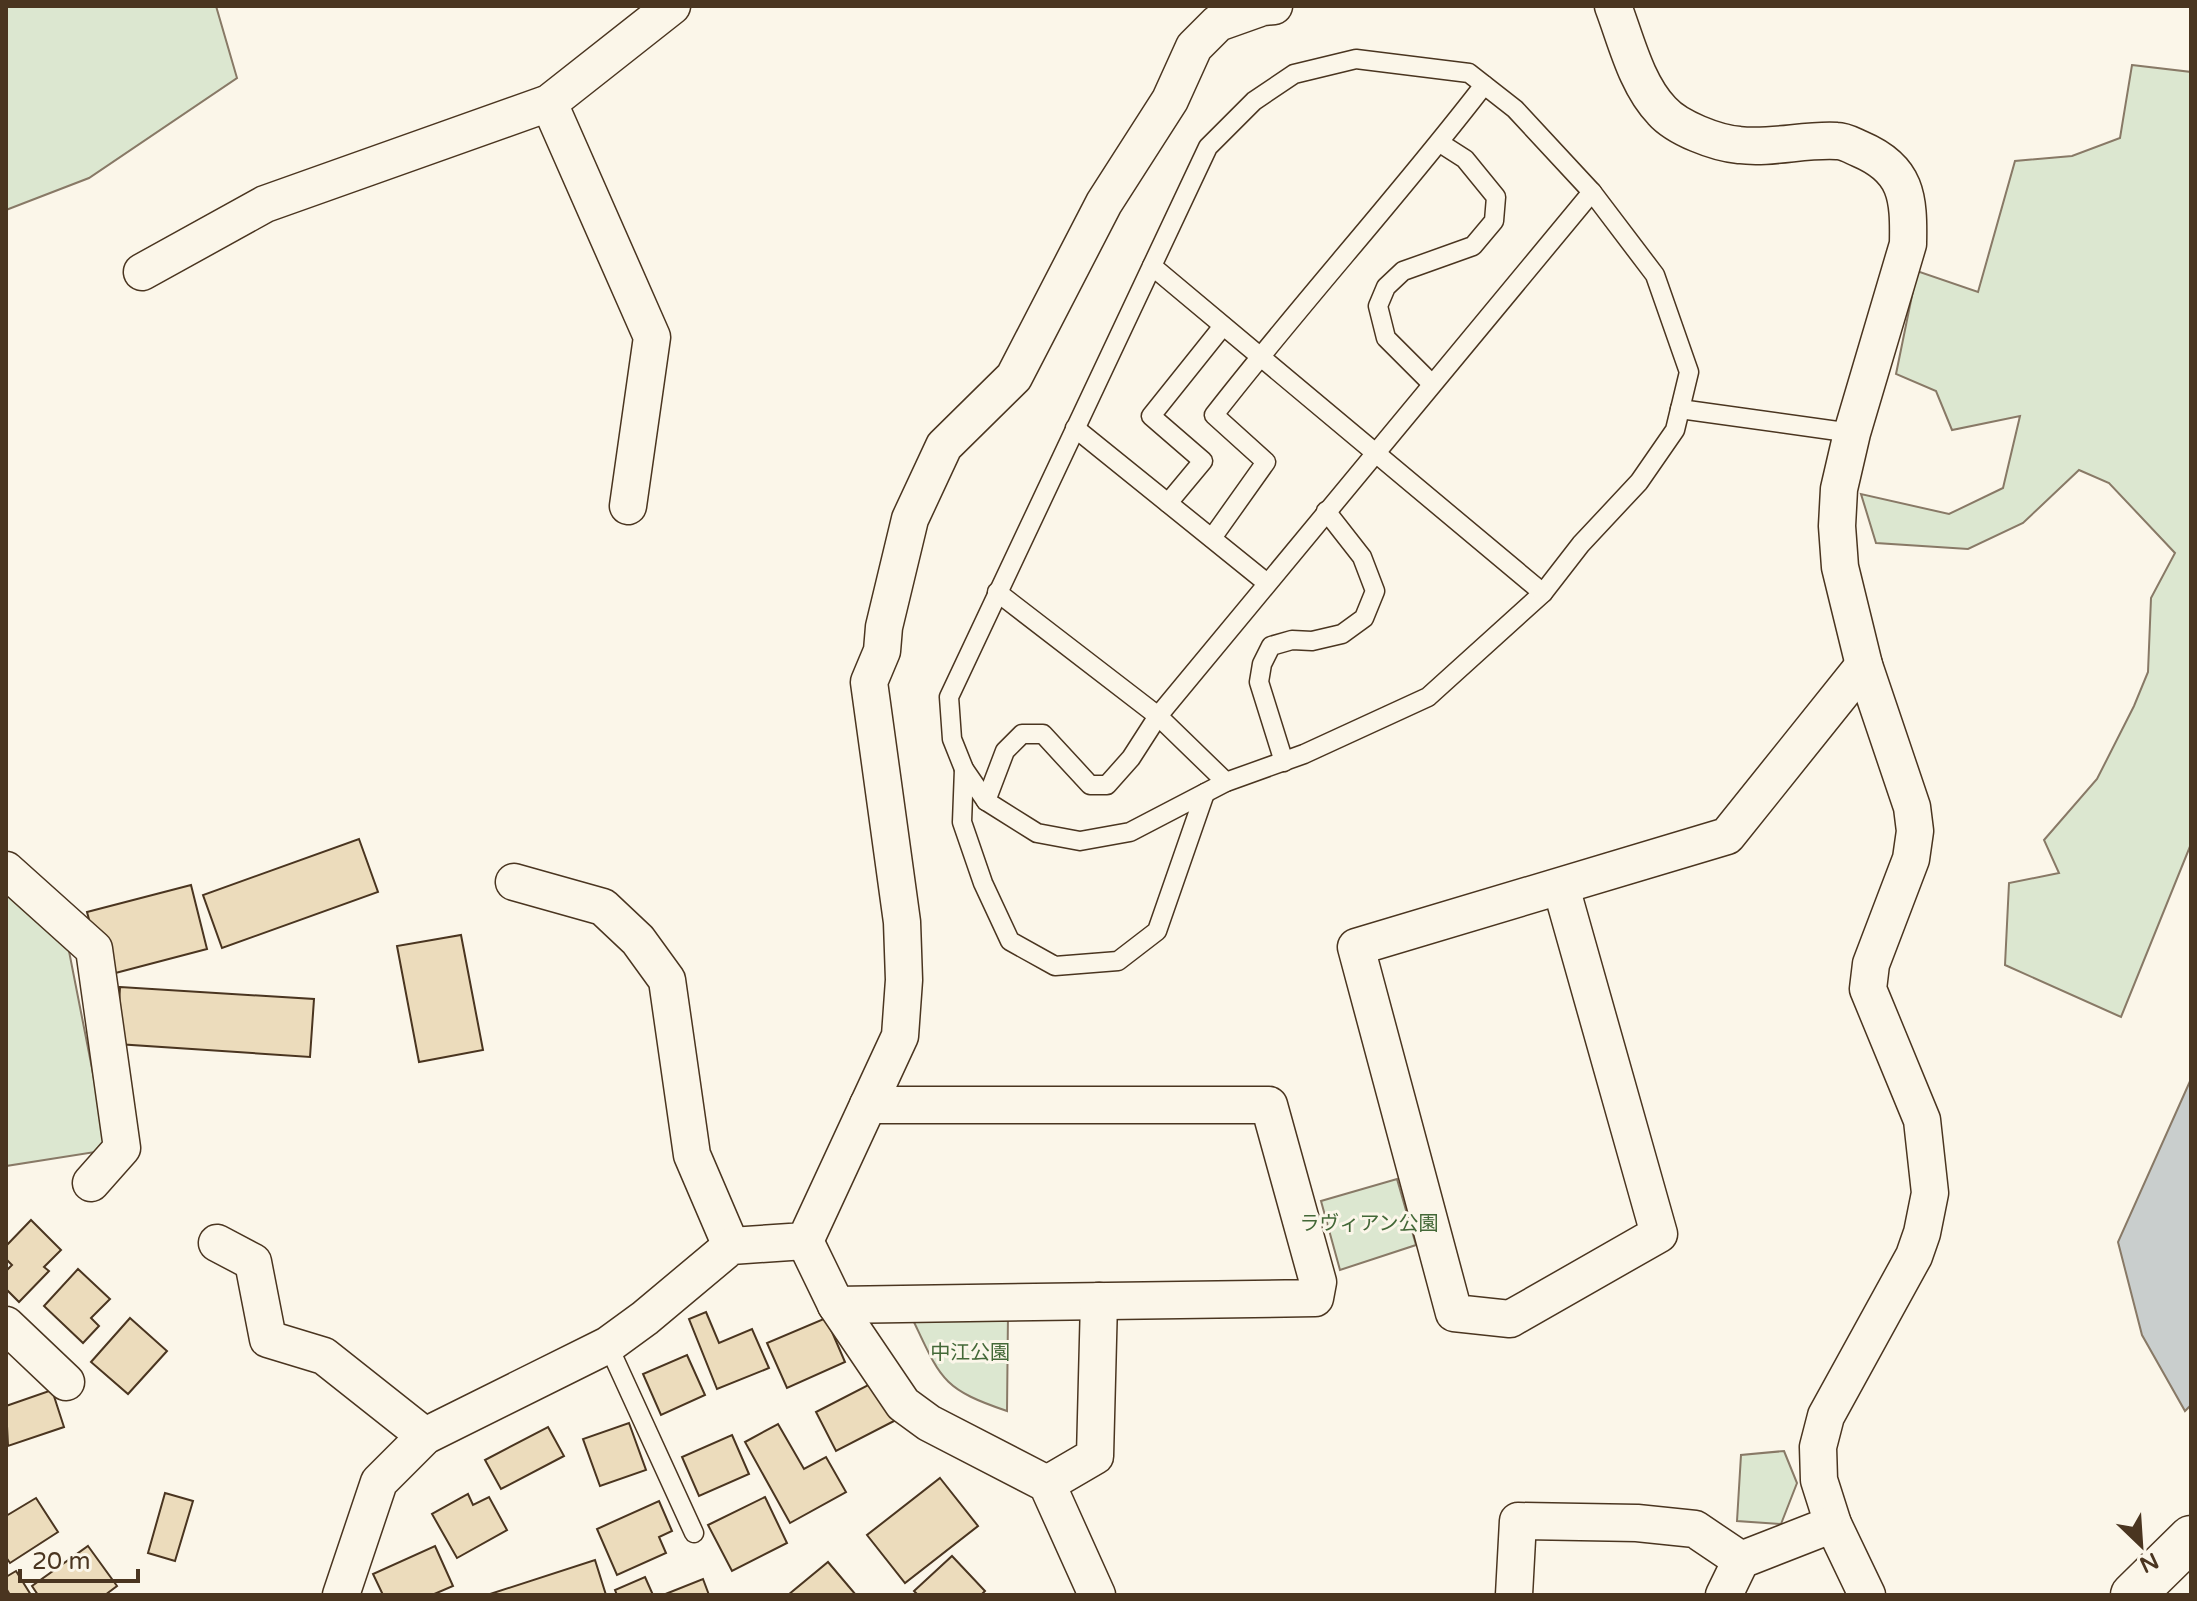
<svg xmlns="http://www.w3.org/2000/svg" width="2197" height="1601" font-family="'Varela Round','Noto Sans JP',sans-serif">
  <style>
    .green { fill: #dce7d0; stroke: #887966; stroke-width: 2 }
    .water { fill: #c9cecd; stroke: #887966; stroke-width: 2 }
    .building { fill: #ecdcbc; stroke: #4a3520; stroke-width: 2 }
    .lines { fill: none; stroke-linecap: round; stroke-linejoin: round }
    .lane-casing { stroke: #4a3520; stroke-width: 21 }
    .street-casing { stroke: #4a3520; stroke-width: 39 }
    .secondary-casing { stroke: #4a3520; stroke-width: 47 }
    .lane { stroke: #fbf6e9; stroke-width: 18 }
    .street { stroke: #fbf6e9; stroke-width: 36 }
    .secondary { stroke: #fbf6e9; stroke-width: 44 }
    .labels { text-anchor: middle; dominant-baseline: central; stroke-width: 6; stroke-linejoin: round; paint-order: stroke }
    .park-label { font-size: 20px; fill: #436837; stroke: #fbf6e9 }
  </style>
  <rect width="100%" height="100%" fill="#fbf6e9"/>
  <g class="green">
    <path d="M6,6H216L237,78L89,178L6,210Z"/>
    <path d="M2132,65L2191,72V844L2121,1017L2005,965L2009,883L2059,873L2044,840L2097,779L2134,706L2148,672L2151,598L2175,553L2109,483L2079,470L2023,523L1968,549L1876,543L1861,494L1949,514L2003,488L2020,416L1952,430L1936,391L1896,374L1917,271L1978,292L2015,161L2072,156L2120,138Z"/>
    <path d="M6,890L68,946L108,1150L6,1166Z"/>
    <path d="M1397,1179L1416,1245L1340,1270L1321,1201Z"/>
    <path d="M1008,1314L1007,1411C942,1389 941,1379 913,1320Z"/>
    <path d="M1784,1451L1797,1483L1781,1524L1737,1521L1741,1455Z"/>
  </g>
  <path class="water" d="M2191,1079V1405L2185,1411L2142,1335L2118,1242Z"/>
  <g class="building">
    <path d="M359,839L378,892L222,948L203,895Z"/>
    <path d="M191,885L207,949L104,976L87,912Z"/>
    <path d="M461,935L483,1050L419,1062L397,946Z"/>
    <path d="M120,987L314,999L310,1057L117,1044Z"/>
    <path d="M31,1220L61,1250L44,1267L49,1271L19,1302L6,1289V1271L12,1265L6,1259V1246Z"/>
    <path d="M78,1269L110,1299L91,1318L99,1326L83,1343L44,1306Z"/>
    <path d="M706,1312L719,1343L752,1329L769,1368L717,1389L689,1319Z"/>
    <path d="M130,1318L167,1351L128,1394L91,1362Z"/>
    <path d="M826,1318L845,1362L787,1388L767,1343Z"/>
    <path d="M687,1355L705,1395L661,1415L643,1374Z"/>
    <path d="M876,1381L896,1420L836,1451L816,1412Z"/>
    <path d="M52,1390L64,1427L8,1446L6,1406Z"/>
    <path d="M629,1423L646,1470L600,1486L583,1439Z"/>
    <path d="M778,1424L804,1469L826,1457L846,1492L790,1523L745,1442Z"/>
    <path d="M548,1427L564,1456L501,1489L485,1460Z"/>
    <path d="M732,1435L749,1474L699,1496L682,1457Z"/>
    <path d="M940,1478L978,1526L905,1583L867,1535Z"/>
    <path d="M165,1493L193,1501L175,1561L148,1553Z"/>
    <path d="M468,1494L473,1505L489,1497L507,1530L457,1558L432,1514Z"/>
    <path d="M765,1497L787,1543L732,1571L708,1525Z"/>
    <path d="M36,1498L58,1532L10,1563L6,1557V1516Z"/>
    <path d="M659,1501L672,1531L659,1537L666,1553L617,1575L597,1529Z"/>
    <path d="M88,1546L117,1586L105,1595H38L32,1586Z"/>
    <path d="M435,1546L453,1586L432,1595H383L373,1574Z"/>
    <path d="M952,1556L985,1591L981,1595H918L914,1591Z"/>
    <path d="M595,1560L606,1595H487Z"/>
    <path d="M828,1562L856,1595H788Z"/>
    <path d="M16,1571L31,1595H10L6,1588V1577Z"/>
    <path d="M645,1577L653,1595H617L615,1590Z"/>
    <path d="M703,1579L709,1595H663Z"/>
  </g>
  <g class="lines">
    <defs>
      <g id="lane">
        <path d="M1356,59L1469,73L1515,109L1592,192L1655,275L1689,372L1675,430L1639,482L1581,544L1543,593L1428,697L1304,754L1226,782L1130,832L1080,841L1037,833L986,801L964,769L952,739L949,697L1208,147L1254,101L1294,74Z"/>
        <path d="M1152,266L1543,593"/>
        <path d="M1432,384L1386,338L1378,306L1386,287L1403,271L1473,246L1494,221L1496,197L1465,159L1440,143"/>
        <path d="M1680,409L1852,433"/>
        <path d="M1075,428L1267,583"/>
        <path d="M1168,503L1203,461L1151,416L1223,326"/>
        <path d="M1212,538L1266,462L1214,415C1301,303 1397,198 1484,85"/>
        <path d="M997,592L1158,716L1226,782"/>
        <path d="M1284,762L1259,682L1262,664L1271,646L1292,640L1312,641L1342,634L1364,618L1375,591L1362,557L1326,511"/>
        <path d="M964,769L962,822L983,883L1010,941L1055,966L1118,961L1157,931L1205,793"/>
        <path d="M986,801L1005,751L1022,734H1043L1090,785H1107L1131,758L1158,716L1592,192"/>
        <path d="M608,1345L694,1533"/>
      </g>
      <g id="street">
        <path d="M1613,6C1626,40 1636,84 1662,111C1677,128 1716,143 1739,145C1771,149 1805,139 1837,141C1845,141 1853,146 1860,149C1907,169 1909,197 1908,244L1852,433L1839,489L1837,526L1840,567L1864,665L1912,807L1915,831L1911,859L1871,964L1868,989L1922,1120L1930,1193L1922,1233L1914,1256L1826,1416L1818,1447L1819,1480L1833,1524L1867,1595"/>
        <path d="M549,103L652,337L628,506"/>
        <path d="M142,272L265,204L549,103L672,6"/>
        <path d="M6,870L94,949L122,1148L91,1183"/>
        <path d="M514,882L603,907L638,940L667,980L692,1155L731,1246"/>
        <path d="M1561,887L1659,1234L1510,1319L1454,1313L1356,947L1727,836L1864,665"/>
        <path d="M805,1241L836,1305L1315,1298L1318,1282L1269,1105H868"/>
        <path d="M217,1243L253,1262L268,1339L324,1356L425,1436"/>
        <path d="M836,1305L903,1404L929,1423L1047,1484L1097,1595"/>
        <path d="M6,1325L66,1382"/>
        <path d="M1047,1484L1095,1456L1099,1301"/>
        <path d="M341,1595L379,1482L425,1436L608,1345L645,1318L731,1246L805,1241L900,1036L904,980L902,922L869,682L882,651L884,627L910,519L944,446L1014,377L1104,203L1170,100L1194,47L1218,23L1263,7L1274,6"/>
        <path d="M1514,1595L1518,1521L1637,1523L1695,1529L1741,1560"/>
        <path d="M1724,1595L1741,1560L1833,1524"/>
      </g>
      <path id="secondary" d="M2133,1595L2191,1538"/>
    </defs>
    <use href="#lane" class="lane-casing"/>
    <use href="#street" class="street-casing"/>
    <use href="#secondary" class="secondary-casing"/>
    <use href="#lane" class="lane"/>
    <use href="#street" class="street"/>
    <use href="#secondary" class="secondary"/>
  </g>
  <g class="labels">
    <g class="park-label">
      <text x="1369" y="1224">ラヴィアン公園</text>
      <text x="970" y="1353">中江公園</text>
    </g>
  </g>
  <rect width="2197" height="1601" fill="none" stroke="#4a3520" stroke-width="16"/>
  <g transform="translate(2141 1545) rotate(155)" stroke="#fbf6e9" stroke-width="6" paint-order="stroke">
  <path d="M0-6L14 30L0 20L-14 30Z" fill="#4a3520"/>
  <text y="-12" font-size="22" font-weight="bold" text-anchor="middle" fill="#4a3520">N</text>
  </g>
  <path d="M20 1569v12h118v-12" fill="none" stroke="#4a3520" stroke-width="4"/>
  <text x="32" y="1569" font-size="24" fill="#4a3520" stroke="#fbf6e9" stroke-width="6" paint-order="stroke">20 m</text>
</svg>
